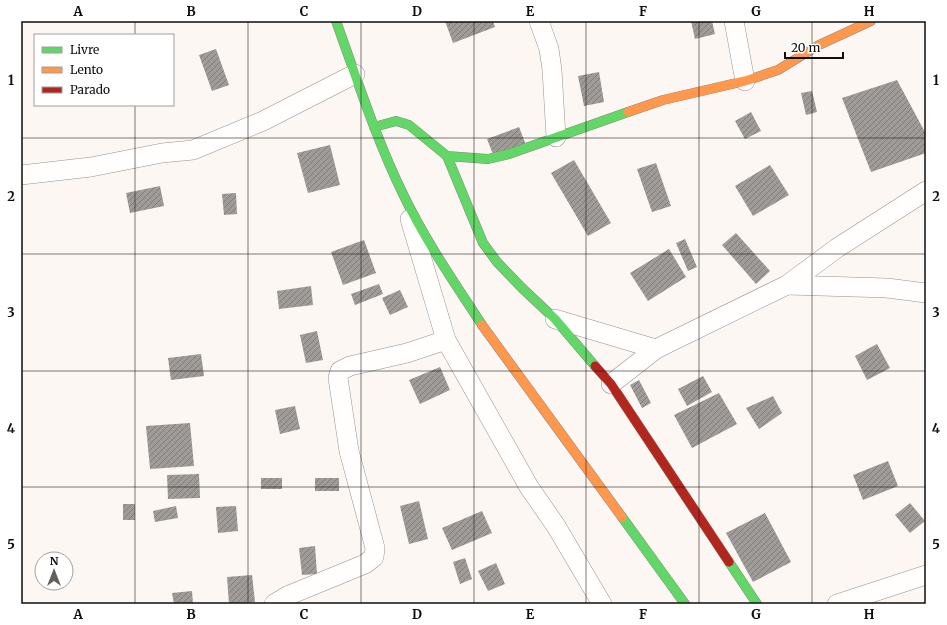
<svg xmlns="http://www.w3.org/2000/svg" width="947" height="625" font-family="Merriweather,serif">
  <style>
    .building { fill: url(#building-hatch) }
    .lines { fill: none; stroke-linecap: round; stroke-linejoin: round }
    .street-casing { stroke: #959391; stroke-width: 20 }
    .fast-casing { stroke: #8c8a87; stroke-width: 10 }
    .slow-casing { stroke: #8c8a87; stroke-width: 10 }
    .jam-casing { stroke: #8c8a87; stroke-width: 10 }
    .street { stroke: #fffefd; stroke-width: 19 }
    .fast { stroke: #63d668; stroke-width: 9 }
    .slow { stroke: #ff974d; stroke-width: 9 }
    .jam { stroke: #b3261e; stroke-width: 9 }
    .grid { fill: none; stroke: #0e0e0e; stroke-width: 1; stroke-opacity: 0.55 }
    .neatline { fill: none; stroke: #0e0e0e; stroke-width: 1.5 }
    .grid-label { font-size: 13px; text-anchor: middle; font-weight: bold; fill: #0e0e0e }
  </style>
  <defs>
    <pattern id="building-hatch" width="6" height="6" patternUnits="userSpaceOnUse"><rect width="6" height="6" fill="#9f9b98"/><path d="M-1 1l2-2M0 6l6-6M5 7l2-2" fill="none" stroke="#807d7a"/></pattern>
  </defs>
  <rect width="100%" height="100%" fill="#fcf7f2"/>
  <g class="building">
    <path d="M445,21H493L495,27L453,43Z"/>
    <path d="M691,21H712L715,34L695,39Z"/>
    <path d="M216,49L229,85L212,91L199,55Z"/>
    <path d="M599,72L604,102L584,106L578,76Z"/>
    <path d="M897,80L926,134V153L871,172L842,98Z"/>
    <path d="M812,91L817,112L806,115L801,93Z"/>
    <path d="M751,112L761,131L745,139L735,121Z"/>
    <path d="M519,127L526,145L494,157L487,139Z"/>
    <path d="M330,145L340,185L308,193L297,153Z"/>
    <path d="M574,160L611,223L588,236L551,173Z"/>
    <path d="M656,163L671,206L652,212L637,169Z"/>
    <path d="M770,165L789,195L753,216L735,186Z"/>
    <path d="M160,186L164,206L130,213L126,193Z"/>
    <path d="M236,193L237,214L224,215L222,194Z"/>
    <path d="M736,233L770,271L756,284L722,245Z"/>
    <path d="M685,239L697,267L688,271L676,243Z"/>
    <path d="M364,240L376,273L343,285L331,252Z"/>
    <path d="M669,249L686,277L648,301L630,273Z"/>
    <path d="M379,284L383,294L355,305L351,294Z"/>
    <path d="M311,286L313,305L279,309L277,291Z"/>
    <path d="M400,290L408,307L390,315L382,298Z"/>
    <path d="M317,331L323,360L306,363L300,335Z"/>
    <path d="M877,344L890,368L867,380L855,356Z"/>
    <path d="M201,354L204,376L171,380L168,358Z"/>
    <path d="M440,367L450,390L420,404L409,380Z"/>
    <path d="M703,376L712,392L687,406L678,389Z"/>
    <path d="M639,380L651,403L642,408L630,385Z"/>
    <path d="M719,393L737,424L692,448L674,415Z"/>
    <path d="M773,396L782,413L759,429L746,408Z"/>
    <path d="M295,406L300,429L280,434L275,410Z"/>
    <path d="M190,423L194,466L150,469L146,426Z"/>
    <path d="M888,461L898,486L863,500L853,475Z"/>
    <path d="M199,474L200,498L168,499L167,475Z"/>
    <rect x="261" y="478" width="21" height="11"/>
    <rect x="315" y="478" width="24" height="13"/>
    <path d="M419,501L428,539L409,544L400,506Z"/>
    <path d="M910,503L925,521L910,533L895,515Z"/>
    <rect x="123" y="504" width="12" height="16"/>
    <path d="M176,506L178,518L155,522L153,511Z"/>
    <path d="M236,506L238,531L218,533L216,507Z"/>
    <path d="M482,511L492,533L452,550L442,528Z"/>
    <path d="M765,513L791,562L753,582L726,533Z"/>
    <path d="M315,546L317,574L302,575L299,548Z"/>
    <path d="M465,558L472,579L460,584L453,562Z"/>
    <path d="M496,563L505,584L488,591L478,571Z"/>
    <path d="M252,575L255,602L229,604L227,577Z"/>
    <path d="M192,591L193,604H174L172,593Z"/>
  </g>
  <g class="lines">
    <defs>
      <g id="street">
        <path d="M539,21L549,49L552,70L556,137"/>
        <path d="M734,21L745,81"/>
        <path d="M21,175L91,167L162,153L193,150L263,121L355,74"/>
        <path d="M410,219L446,340L529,487L556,526L602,604"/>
        <path d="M787,285L887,288L926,293"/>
        <path d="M555,319L656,349"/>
        <path d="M611,384L656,349L787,285L837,248L926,191"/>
        <path d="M274,604L287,596L365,564L374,557L375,548L349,451L338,378L340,371L350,366L407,353L446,340"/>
        <path d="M837,604L926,575"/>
      </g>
      <g id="fast">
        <path d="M336,21C357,79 376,139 403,194C425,240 454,282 482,325"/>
        <path d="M374,127L396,121L409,125L447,156L488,159L509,154L628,112"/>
        <path d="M447,156L483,243L497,262L522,288L555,319L595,366"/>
        <path d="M622,517L685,604"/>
        <path d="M729,562L757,604"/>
      </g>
      <g id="slow">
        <path d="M628,112L663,100L745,81L778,70L819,45L871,21"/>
        <path d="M482,325L622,517"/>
      </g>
      <path id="jam" d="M595,366L611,384L729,562"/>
    </defs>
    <use href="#street" class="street-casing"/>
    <use href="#fast" class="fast-casing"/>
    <use href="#slow" class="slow-casing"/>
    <use href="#jam" class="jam-casing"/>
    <use href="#street" class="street"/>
    <use href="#fast" class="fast"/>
    <use href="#slow" class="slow"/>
    <use href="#jam" class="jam"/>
  </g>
  <path class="grid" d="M135,21V35M248,21V604M361,21V604M474,21V604M586,21V604M699,21V604M812,21V604M135,105V604M21,138H926M21,254H926M21,371H926M21,487H926"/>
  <rect width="947" height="625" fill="none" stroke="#ffffff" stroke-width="44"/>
  <rect x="34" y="34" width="140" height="72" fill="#ffffff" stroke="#9f9f9f"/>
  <rect x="42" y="47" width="20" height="6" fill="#63d668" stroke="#9f9f9f"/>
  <text x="70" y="54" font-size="12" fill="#0e0e0e">Livre</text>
  <rect x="42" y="67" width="20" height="6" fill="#ff974d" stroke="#9f9f9f"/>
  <text x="70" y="74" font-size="12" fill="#0e0e0e">Lento</text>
  <rect x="42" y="87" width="20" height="6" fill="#b3261e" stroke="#9f9f9f"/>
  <text x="70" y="94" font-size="12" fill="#0e0e0e">Parado</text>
  <g transform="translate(54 571)"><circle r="19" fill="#ffffff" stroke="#9f9f9f"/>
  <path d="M0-3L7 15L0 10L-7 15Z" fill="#61605e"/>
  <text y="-6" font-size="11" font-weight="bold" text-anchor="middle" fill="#0e0e0e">N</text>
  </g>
  <path d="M785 52v6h58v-6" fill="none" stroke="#0e0e0e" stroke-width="2"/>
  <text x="791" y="52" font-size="12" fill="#0e0e0e" stroke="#ffffff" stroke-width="3" paint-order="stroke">20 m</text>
  <rect x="22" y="22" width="903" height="581" class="neatline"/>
  <g class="grid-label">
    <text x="78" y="16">A</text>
    <text x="191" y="16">B</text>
    <text x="304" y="16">C</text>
    <text x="417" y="16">D</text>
    <text x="530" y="16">E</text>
    <text x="643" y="16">F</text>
    <text x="756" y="16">G</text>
    <text x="869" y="16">H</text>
    <text x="11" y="85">1</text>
    <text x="936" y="85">1</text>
    <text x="11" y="201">2</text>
    <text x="936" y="201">2</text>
    <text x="11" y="317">3</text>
    <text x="936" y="317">3</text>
    <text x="11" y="433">4</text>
    <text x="936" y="433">4</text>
    <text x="11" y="549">5</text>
    <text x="936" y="549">5</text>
    <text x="78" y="619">A</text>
    <text x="191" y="619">B</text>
    <text x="304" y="619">C</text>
    <text x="417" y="619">D</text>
    <text x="530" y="619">E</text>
    <text x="643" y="619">F</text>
    <text x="756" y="619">G</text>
    <text x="869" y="619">H</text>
  </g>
</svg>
